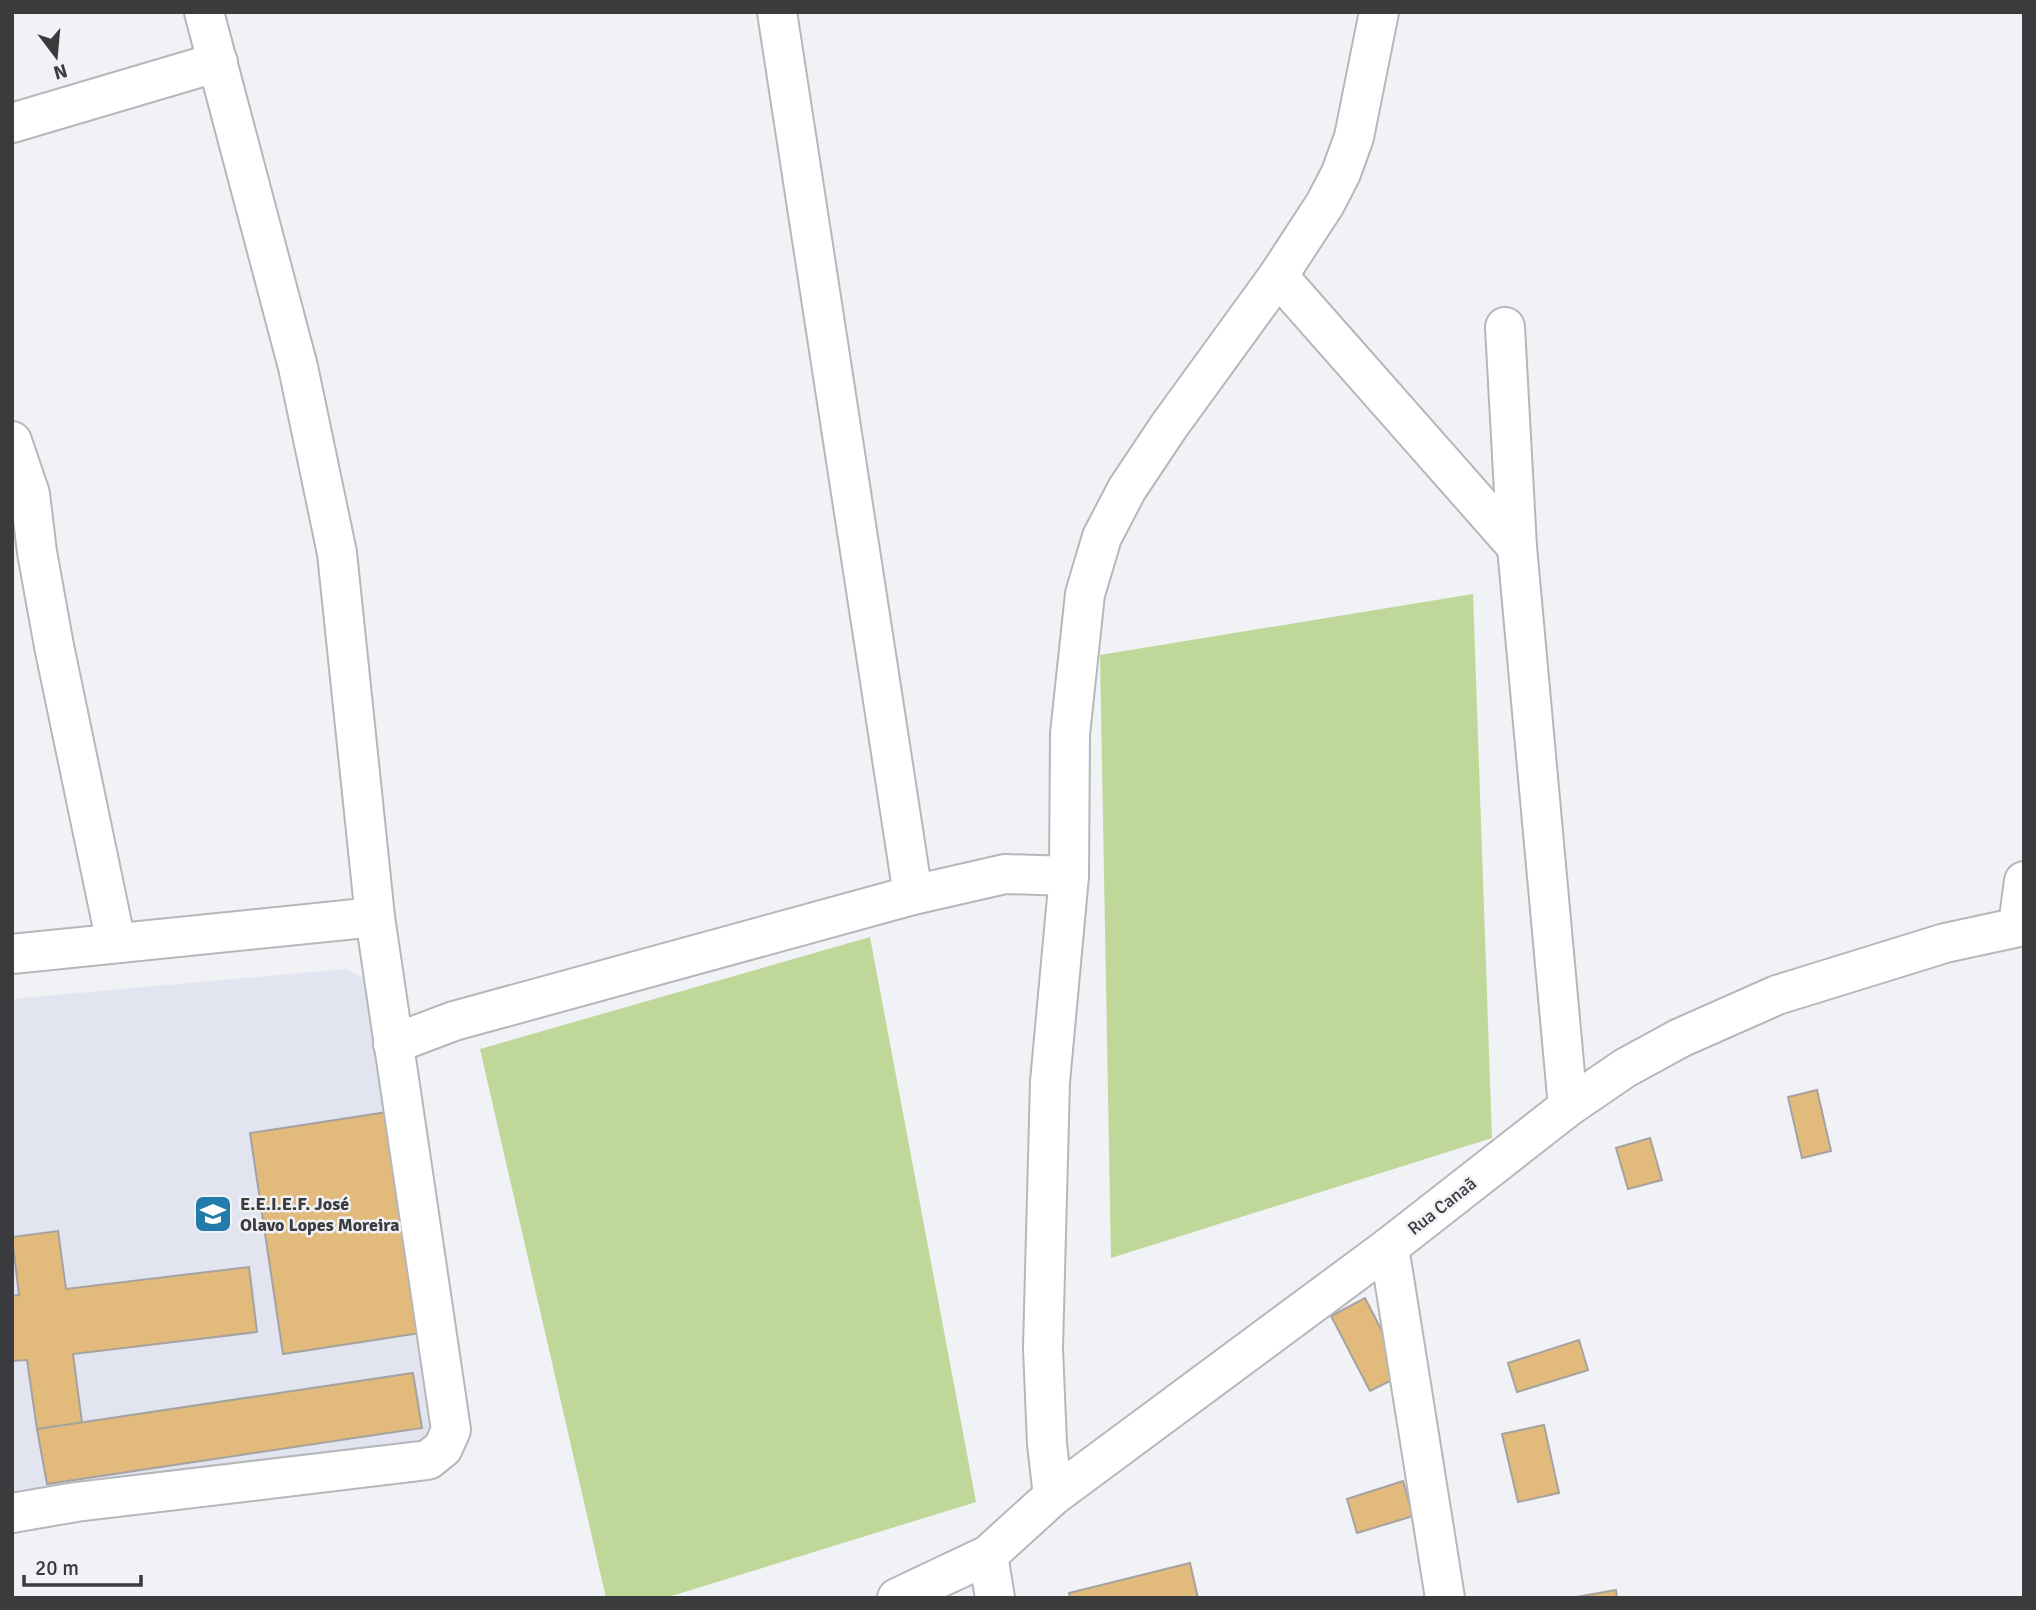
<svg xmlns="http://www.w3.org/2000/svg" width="2036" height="1610" font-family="Signika,sans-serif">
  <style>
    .built { fill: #e2e4f0 }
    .green { fill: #bfd799 }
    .building { fill: #e2bb7c; stroke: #a5a29f; stroke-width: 2 }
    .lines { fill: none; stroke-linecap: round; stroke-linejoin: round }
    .minor-casing { stroke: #b6b7bb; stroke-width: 42 }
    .minor { stroke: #fff; stroke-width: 38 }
    .labels { text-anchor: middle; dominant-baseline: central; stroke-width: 5; stroke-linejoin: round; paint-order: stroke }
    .poi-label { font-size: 18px; font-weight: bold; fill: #3a3b3c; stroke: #f1f2f6; text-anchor: start }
    .street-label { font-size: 18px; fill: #3a3b3c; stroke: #f1f2f6 }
  </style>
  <rect width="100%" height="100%" fill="#f1f2f6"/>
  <path class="built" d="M346,969L371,981L445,1428L428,1446L26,1502L12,1493V999Z"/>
  <g class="green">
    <path d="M1473,594L1492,1138L1111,1258L1100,655Z"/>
    <path d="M870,937L976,1502L665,1598H606L480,1049Z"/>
  </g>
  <g class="building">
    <path d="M1817,1090L1831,1151L1802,1158L1788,1097Z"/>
    <path d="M394,1111L427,1332L283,1354L250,1133Z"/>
    <path d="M1650,1138L1662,1180L1628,1189L1616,1148Z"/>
    <path d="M58,1231L66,1289L249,1267L257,1332L73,1354L82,1423L37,1429L27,1360L12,1361V1296L19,1295L12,1237Z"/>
    <path d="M1365,1298L1404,1374L1370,1391L1331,1316Z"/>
    <path d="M1579,1340L1588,1370L1517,1392L1508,1363Z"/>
    <path d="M413,1373L422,1428L47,1484L37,1429Z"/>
    <path d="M1544,1425L1559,1493L1518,1502L1502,1434Z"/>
    <path d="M1403,1481L1413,1516L1357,1533L1347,1499Z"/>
    <path d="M1190,1563L1198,1598H1070L1069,1593Z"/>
    <path d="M1616,1590L1617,1598H1571Z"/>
  </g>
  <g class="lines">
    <defs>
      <g id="minor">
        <path d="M777,12L913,895"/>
        <path d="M12,123L218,62"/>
        <path d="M1278,276L1517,547"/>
        <path d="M1505,327L1517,547L1568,1107"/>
        <path d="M12,441L30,494L37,552L54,646L116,943"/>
        <path d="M2018,926L2024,881"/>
        <path d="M12,954L375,917"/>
        <path d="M393,1044L454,1021L913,895L1005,874L1069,876"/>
        <path d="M1389,1247L1445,1598"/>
        <path d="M1053,1496L1047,1444L1043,1348L1050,1082L1069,876L1070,734L1085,594L1102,537L1127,489L1169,426L1278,276L1325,204L1341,173L1354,137L1379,12"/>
        <path d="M12,1513L76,1502L428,1460L443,1448L451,1430L375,917L337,553L298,367L204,12"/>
        <path d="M988,1555L995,1598"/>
        <path d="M897,1598L988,1555L1053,1496L1389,1247L1568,1107L1625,1068L1680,1038L1777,995L1945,943L2024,926"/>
      </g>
    </defs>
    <use href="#minor" class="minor-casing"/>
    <use href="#minor" class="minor"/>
  </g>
  <defs>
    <symbol id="school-square" viewBox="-11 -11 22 22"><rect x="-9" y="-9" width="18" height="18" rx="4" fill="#227caa" stroke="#f1f2f6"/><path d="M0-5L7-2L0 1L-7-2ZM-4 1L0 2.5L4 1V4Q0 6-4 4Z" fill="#fff"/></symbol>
  </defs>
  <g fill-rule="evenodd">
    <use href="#school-square" x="191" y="1192" width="44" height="44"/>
  </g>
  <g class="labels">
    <g class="poi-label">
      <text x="240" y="1204">E.E.I.E.F. José<tspan x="240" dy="21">Olavo Lopes Moreira</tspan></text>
    </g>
    <g class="street-label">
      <text transform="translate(1442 1206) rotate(-38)">Rua Canaã</text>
    </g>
  </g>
  <rect width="2036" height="1610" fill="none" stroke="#3a3b3c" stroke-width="28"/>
  <g transform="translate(56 56) rotate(164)" stroke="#f1f2f6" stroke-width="5" paint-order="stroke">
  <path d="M0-5L12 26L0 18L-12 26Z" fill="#3a3b3c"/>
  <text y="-10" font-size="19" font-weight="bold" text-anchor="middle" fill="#3a3b3c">N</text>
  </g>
  <path d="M24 1575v10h117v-10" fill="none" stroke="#3a3b3c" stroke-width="3.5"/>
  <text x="35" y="1575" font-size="21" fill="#3a3b3c" stroke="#f1f2f6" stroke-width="5" paint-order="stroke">20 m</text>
</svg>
